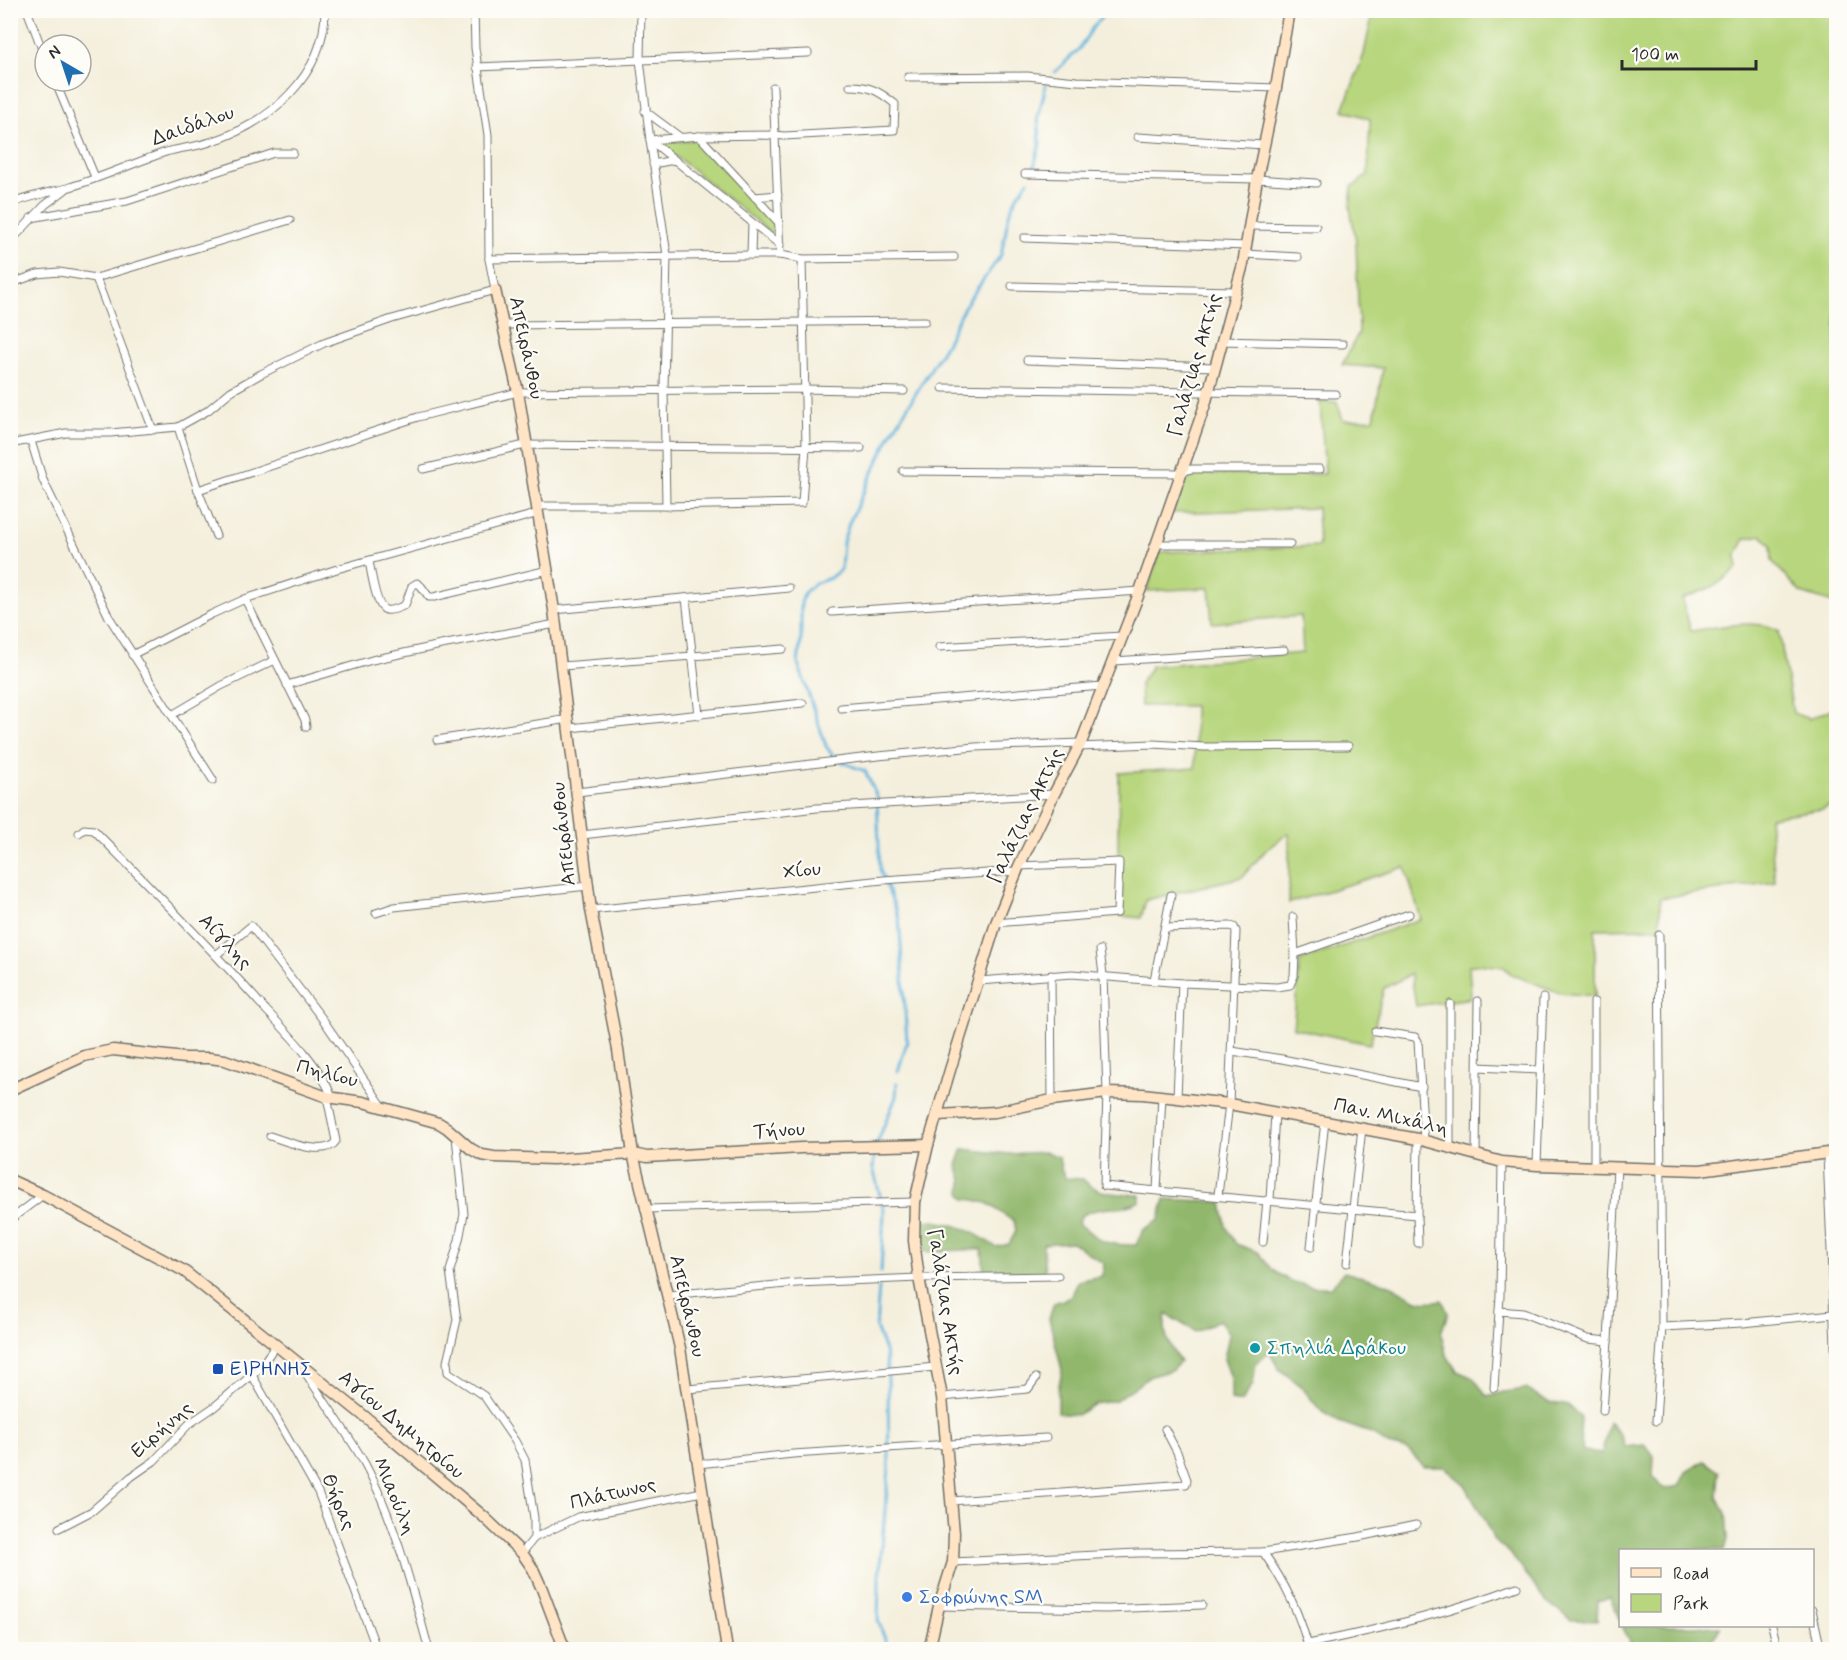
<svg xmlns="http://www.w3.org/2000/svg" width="1847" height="1660" font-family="Mynerve,sans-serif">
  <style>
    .green { fill: #b7d67d; stroke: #718054; stroke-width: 1.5 }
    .forest { fill: #91b76c; stroke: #5e714c; stroke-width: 1.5 }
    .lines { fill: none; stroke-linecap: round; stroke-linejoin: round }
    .stream { stroke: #61b2dc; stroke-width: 3 }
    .street-casing { stroke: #717069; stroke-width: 9 }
    .secondary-casing { stroke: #717069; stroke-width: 13 }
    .street { stroke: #fff; stroke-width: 7 }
    .secondary { stroke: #ffe4c6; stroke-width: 10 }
    .culture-dot { fill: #0f9aa8; stroke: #fdfcf7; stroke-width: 2 }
    .transit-dot { fill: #1a4fb4; stroke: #fdfcf7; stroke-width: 2 }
    .shop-dot { fill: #3f7fe0; stroke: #fdfcf7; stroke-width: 2 }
    .labels { text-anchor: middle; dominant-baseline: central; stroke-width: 4.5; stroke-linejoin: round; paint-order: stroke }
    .street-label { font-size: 20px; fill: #2b2b2b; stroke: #fdfcf7 }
    .culture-label { font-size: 20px; fill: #0d838f; stroke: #fdfcf7; text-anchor: start }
    .transit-label { font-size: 20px; fill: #164399; stroke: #fdfcf7; text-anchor: start }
    .shop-label { font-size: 20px; fill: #366cbe; stroke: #fdfcf7; text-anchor: start }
  </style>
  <rect width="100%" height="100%" fill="#fdfcf7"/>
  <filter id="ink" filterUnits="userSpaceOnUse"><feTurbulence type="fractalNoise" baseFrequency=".0167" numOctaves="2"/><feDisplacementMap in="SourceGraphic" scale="12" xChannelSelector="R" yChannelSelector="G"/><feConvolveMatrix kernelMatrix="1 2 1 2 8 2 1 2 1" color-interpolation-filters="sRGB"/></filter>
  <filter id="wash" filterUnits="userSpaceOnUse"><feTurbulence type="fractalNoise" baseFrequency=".008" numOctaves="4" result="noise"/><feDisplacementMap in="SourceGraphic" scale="24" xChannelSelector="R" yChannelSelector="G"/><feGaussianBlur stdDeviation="1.35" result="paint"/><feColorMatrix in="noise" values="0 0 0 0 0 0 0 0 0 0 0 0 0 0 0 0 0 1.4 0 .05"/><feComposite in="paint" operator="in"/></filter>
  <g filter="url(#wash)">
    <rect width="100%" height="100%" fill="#f4efdc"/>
    <g class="green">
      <path d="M1373,11H1836V604L1801,593L1772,561L1771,545L1761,535L1745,539L1737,554V569L1716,585L1682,599L1691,631C1715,628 1757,617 1779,631L1793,713L1809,719L1836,707V803L1823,809L1769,817L1775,882L1660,898V928L1595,929V996L1560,993L1511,974L1504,967L1479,964L1469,966L1471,998L1416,1006L1411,974L1384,988L1370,1044L1293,1028L1300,961L1421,919L1405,867L1289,903V833L1267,849L1242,877L1146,900L1141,918L1121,916L1118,844L1119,773L1195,768L1194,706H1141L1140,684L1151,666L1303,653L1301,616L1212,623L1209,588L1147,591L1160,552L1319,546L1317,508L1172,513L1187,477L1195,474H1325L1320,402H1337L1343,420L1374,419L1383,368L1342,365L1359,332L1356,241L1350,208L1352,187L1368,175L1370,119L1343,110L1364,54Z"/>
      <path d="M697,140L775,224L776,237L658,142Z"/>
    </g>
    <g class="forest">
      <path d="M963,1149L1008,1154L1046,1152L1059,1157L1061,1169L1065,1178L1083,1179C1098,1196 1119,1193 1140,1195V1201C1120,1212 1100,1204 1081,1216L1078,1224C1087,1228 1093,1237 1102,1241C1112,1245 1124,1245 1136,1245L1143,1230L1159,1220L1165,1199L1222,1202L1226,1226L1236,1244L1258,1252L1272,1270L1290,1281L1312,1287H1331L1344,1272C1360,1277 1379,1280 1394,1287C1417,1298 1412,1305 1442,1300L1448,1313L1441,1333L1446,1354L1457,1371L1474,1378L1487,1397L1503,1392L1526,1389L1551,1403L1568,1405L1581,1417L1580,1435L1583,1451L1602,1453L1609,1422L1621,1435L1625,1447L1644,1445L1654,1456L1653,1476L1664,1489L1679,1486L1686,1472L1704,1461L1719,1472L1717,1497L1726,1513L1728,1539L1725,1550H1620V1621L1610,1597L1598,1601L1597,1621L1571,1620L1546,1601L1510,1553L1494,1541L1485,1520L1465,1485L1444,1467H1424L1408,1450L1388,1445L1371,1433L1339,1422L1320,1410L1300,1385L1279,1369L1269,1352L1256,1363L1253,1384L1242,1402L1231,1400V1378L1224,1359L1229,1335L1219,1320L1196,1332L1166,1314C1162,1334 1169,1346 1180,1362L1172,1370L1151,1376L1116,1400L1095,1404L1077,1415L1058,1413V1391L1062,1370L1049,1319L1054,1303L1071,1297L1078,1281L1102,1276L1104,1264L1072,1242L1043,1244L1045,1273L984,1274L982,1249L924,1252V1220C956,1223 970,1229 996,1247L1009,1244L1016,1231L1014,1221C1005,1217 999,1210 990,1205C983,1201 974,1200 966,1199L961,1193L962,1180L957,1165Z"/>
      <path d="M1622,1626H1720C1718,1636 1708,1640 1707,1649H1620L1631,1643Z"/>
    </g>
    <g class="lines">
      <g class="stream">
        <path d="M1055,72L1079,49L1093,27L1108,10"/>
        <path d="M1034,167L1040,143L1038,118L1046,85"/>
        <path d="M898,1071L907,1042L900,931L899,919L892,900L880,870L877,797L865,771C849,765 835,761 826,746L798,663L801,640V603L805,592L814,584L830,578L841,569L843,542L849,523L891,434L946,344L964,307L1001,255L1009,214L1016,198L1028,181"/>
        <path d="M877,1143L896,1097L897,1083"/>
        <path d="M875,1149L873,1168L884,1211L881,1272"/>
        <path d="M879,1287L876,1328L885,1351L888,1377L889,1468L879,1578L878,1620L888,1648"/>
      </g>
    </g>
  </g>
  <g filter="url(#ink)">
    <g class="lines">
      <defs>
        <g id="street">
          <path d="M27,10L45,57"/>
          <path d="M641,10L640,60L650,140L780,245"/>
          <path d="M477,67L808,53"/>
          <path d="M908,77L1027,76L1077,81L1276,88"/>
          <path d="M55,81L95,177"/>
          <path d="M773,87L775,135L784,136L894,130L895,104C879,91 870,86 850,86"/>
          <path d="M645,111L680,137"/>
          <path d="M699,136L779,223"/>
          <path d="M1138,137L1264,145"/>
          <path d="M653,164L674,160"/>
          <path d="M1025,174L1257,179L1316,183"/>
          <path d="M755,197L778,195"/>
          <path d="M10,204C30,196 47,193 67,188C101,178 133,163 166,152C180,148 196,147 210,142C269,124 325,76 325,10"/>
          <path d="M31,218L127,201L274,153H293"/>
          <path d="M1250,226L1316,227"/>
          <path d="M1024,238L1247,246"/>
          <path d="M10,242L45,205L65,190"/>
          <path d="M1245,254L1298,257"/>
          <path d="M751,255L752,223"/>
          <path d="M489,259L751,255H780L802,259L806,447L802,503L666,506H537"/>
          <path d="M802,259L954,257"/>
          <path d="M96,278L153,430"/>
          <path d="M10,284L37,274L59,272L96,278L290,220"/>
          <path d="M1012,286L1235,291"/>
          <path d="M504,325L925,321"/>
          <path d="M1222,341L1343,344"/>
          <path d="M1027,360L1214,367"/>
          <path d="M943,388L1336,394"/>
          <path d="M178,427L198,490L216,536"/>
          <path d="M31,441L43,480L109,617L213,780"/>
          <path d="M10,444L66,433H110L178,427L207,411L231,391L261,374L324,343L392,319L495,290L489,259L488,135L475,48L474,10"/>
          <path d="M423,469L525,445L861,448"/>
          <path d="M903,471L1180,473L1191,469H1320"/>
          <path d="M198,490L418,417L518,392L803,389L904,391"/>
          <path d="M666,506L664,389L667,255L650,140L699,136L775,135L780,255"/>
          <path d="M1157,544H1290"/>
          <path d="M369,561C371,571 376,608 386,610C392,611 399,608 405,605L412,586L417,583L421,586L429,597H434L548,570"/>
          <path d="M686,598L699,715"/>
          <path d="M245,599L305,720L306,727"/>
          <path d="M554,610L789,588"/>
          <path d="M832,612L1140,591"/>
          <path d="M939,647L1122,636"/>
          <path d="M132,655L212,614L245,599L337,569L539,513"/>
          <path d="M1114,661L1284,650"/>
          <path d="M562,666L783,649"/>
          <path d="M287,685L372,660L441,645L556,624"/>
          <path d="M841,708L1102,686"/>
          <path d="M172,715L221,686L275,660"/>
          <path d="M570,728L803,703"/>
          <path d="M437,740L569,719"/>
          <path d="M1079,747L1153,744L1204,747L1348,746"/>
          <path d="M577,792L878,756L975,747L1081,743"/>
          <path d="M79,833L84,829L94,830C152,889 211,948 266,1010C287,1032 323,1069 332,1098"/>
          <path d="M582,835L817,808L1054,794"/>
          <path d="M591,910L883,880L1017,871"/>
          <path d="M376,913L394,907L588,886"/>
          <path d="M1293,917L1295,954"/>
          <path d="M996,923L1117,913L1119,862L1019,866"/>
          <path d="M1165,928L1230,926L1234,927L1236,931L1229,1104L1218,1195"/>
          <path d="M1836,941V946"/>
          <path d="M1100,950L1103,975L1107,1093L1104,1186L1417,1215L1418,1139"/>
          <path d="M216,955L251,926L324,1021L383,1107"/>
          <path d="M1051,975L1052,1100"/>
          <path d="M1154,980L1171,895"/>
          <path d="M979,981L1072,974L1182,983L1277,987L1290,985L1294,976L1295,954L1409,914"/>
          <path d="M1594,1002V1166"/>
          <path d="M1450,1004V1147"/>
          <path d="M1375,1031L1415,1037L1418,1041L1424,1141"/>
          <path d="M1232,1051L1282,1059L1422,1087"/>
          <path d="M1478,1067L1540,1070"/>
          <path d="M1177,1097L1182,983"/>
          <path d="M270,1136C285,1141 326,1158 336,1141L327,1097"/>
          <path d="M456,1137L464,1214L459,1240L450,1271L457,1320L447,1362L448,1372L484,1396L515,1441L525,1460L534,1518V1538L522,1553"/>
          <path d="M1827,1154L1836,1370"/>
          <path d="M1476,1155L1478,1001"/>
          <path d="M1537,1165L1543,998"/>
          <path d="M1157,1190L1162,1096"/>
          <path d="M1270,1200L1275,1113"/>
          <path d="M645,1209L915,1202"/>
          <path d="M1417,1215L1418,1243"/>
          <path d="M10,1220L43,1195"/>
          <path d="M1263,1242L1267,1200"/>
          <path d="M1311,1247L1325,1121"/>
          <path d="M1347,1263L1362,1128"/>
          <path d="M668,1295L797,1283L919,1278L1058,1276"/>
          <path d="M1499,1311L1523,1313L1588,1339L1608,1341"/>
          <path d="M1662,1327L1743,1323L1833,1314"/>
          <path d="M305,1372C325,1403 347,1432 365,1464C395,1520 412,1589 429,1650"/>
          <path d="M252,1375L318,1492L377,1650"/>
          <path d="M1494,1388L1500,1296L1502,1162"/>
          <path d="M687,1389L936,1367"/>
          <path d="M942,1397L1028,1389L1036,1378"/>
          <path d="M1603,1411L1608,1341L1617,1168"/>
          <path d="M1656,1421L1662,1327L1659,935"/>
          <path d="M698,1464L793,1454L1046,1438"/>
          <path d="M951,1501L1186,1484L1187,1480L1177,1452L1165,1429"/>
          <path d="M59,1528L92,1511L131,1477L154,1461L189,1424L214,1407L258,1370L276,1345"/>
          <path d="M534,1538L578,1517L702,1492"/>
          <path d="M1263,1552L1358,1537L1416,1525"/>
          <path d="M953,1562L1137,1553L1263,1552C1284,1581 1300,1614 1309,1650"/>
          <path d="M939,1606L1107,1609L1202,1605"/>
          <path d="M1812,1610L1821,1650"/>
          <path d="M1772,1626L1778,1650"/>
          <path d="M1308,1644C1378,1630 1449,1613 1517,1587"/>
        </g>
        <g id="secondary">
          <path d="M495,290L518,392L554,610L591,910L618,1050L633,1154L680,1348L727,1650"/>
          <path d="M10,1090L84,1056L113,1050L185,1058H209L225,1060L327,1097L363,1102L439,1123L447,1128L471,1149L482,1155L494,1157L553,1159L633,1154L647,1157L801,1148L928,1145"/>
          <path d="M938,1115L995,1112L1052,1100L1107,1093L1143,1094L1229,1104L1418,1139L1502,1162L1537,1165L1700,1170L1836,1152"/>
          <path d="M10,1180L43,1195L184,1271L369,1420L483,1516L522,1553L533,1569L542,1589L565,1650"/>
          <path d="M929,1650L939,1606L953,1562L954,1533L942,1397L919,1278L914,1241L915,1202L928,1145L950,1070L996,923L1019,866L1054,794L1081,743L1140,591L1205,405L1243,264L1257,179L1276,88L1289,10"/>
        </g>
      </defs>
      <use href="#street" class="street-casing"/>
      <use href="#secondary" class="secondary-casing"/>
      <use href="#street" class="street"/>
      <use href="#secondary" class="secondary"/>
    </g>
  </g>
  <circle class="culture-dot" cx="1255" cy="1348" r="6"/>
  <rect class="transit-dot" x="212" y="1363" width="12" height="12" rx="3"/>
  <circle class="shop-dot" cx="907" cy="1597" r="6"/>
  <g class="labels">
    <g class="street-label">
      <text transform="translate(193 126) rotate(-19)">Δαιδάλου</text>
      <text transform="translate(526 348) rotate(78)">Απειράνθου</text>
      <text transform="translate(1195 365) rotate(-74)">Γαλάζιας Ακτής</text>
      <text transform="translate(1026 816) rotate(-64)">Γαλάζιας Ακτής</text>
      <text transform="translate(564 834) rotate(-96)">Απειράνθου</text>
      <text transform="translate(802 871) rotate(-6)">Χίου</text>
      <text transform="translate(225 942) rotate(47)">Αίγλης</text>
      <text transform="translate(327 1074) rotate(14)">Πηλίου</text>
      <text transform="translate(1391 1117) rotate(12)">Παν. Μιχάλη</text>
      <text transform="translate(779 1131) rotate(-3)">Τήνου</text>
      <text transform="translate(945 1302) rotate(81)">Γαλάζιας Ακτής</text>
      <text transform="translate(687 1306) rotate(77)">Απειράνθου</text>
      <text transform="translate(401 1425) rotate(40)">Αγίου Δημητρίου</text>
      <text transform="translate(162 1430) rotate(-41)">Ειρήνης</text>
      <text transform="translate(613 1494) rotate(-13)">Πλάτωνος</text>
      <text transform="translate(394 1496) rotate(67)">Μιαούλη</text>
      <text transform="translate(338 1502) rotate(67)">Θήρας</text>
    </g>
    <g class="culture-label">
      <text x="1267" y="1348">Σπηλιά Δράκου</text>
    </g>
    <g class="transit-label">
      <text x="230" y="1369">ΕΙΡΗΝΗΣ</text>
    </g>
    <g class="shop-label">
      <text x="919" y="1597">Σοφρώνης SM</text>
    </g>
  </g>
  <rect width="1847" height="1660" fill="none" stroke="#fdfcf7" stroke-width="36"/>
  <rect x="1619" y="1549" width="195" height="78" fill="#fdfcf7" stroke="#a9a8a5" stroke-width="1.5"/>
  <rect x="1631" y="1568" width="30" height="9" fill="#ffe4c6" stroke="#a9a8a5" stroke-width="1.5"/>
  <text x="1673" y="1579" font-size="18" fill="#2b2b2b">Road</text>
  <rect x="1631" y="1594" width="30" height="18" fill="#b7d67d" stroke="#a9a8a5" stroke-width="1.5"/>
  <text x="1673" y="1609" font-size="18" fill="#2b2b2b">Park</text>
  <g transform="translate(63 63) rotate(321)"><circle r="28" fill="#fdfcf7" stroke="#a9a8a5" stroke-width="1.5"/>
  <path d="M0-4.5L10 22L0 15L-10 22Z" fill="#1f6fb2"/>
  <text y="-9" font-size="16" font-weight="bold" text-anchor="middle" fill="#2b2b2b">N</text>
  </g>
  <path d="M1622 60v9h134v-9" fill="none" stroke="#2b2b2b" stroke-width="3"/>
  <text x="1631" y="60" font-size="18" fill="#2b2b2b" stroke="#fdfcf7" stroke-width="4.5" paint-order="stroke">100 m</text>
</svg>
